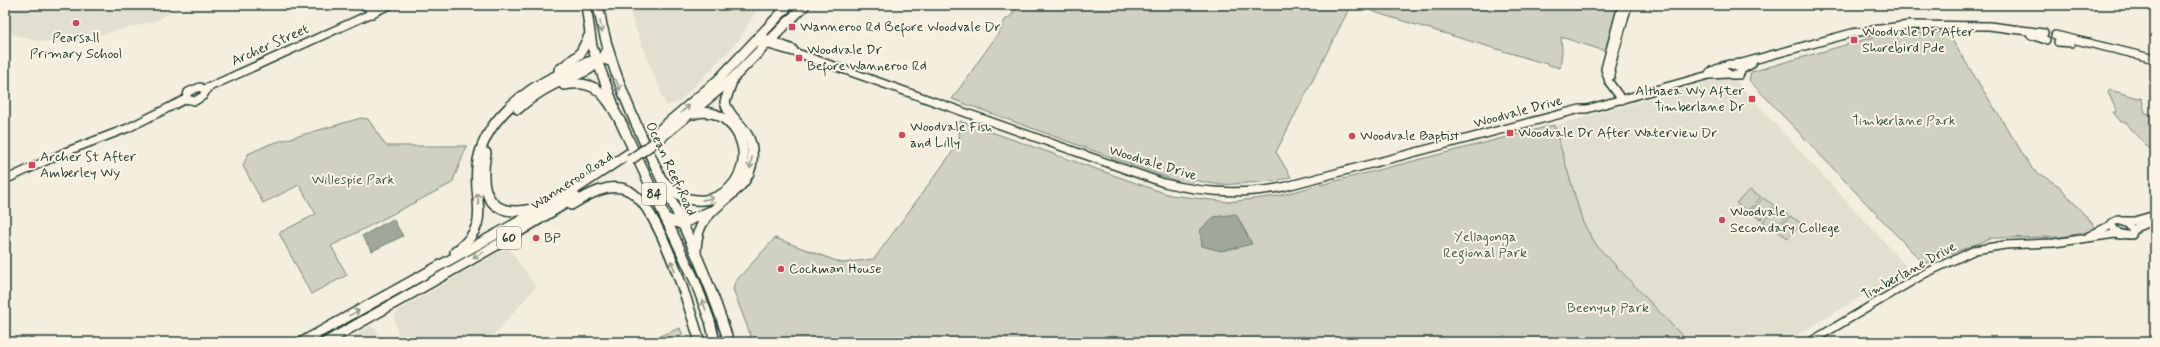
<svg xmlns="http://www.w3.org/2000/svg" width="2160" height="347" font-family="Mynerve,sans-serif">
  <style>
    .built { fill: #e1dfd0 }
    .green { fill: #d0d1c2; stroke: #78877b }
    .water { fill: #a0a89b; stroke: #6c7d72 }
    .lines { fill: none; stroke-linecap: round; stroke-linejoin: round }
    .tertiary-casing { stroke: #1f3d34; stroke-width: 10 }
    .primary-casing { stroke: #1f3d34; stroke-width: 12 }
    .trunk-casing { stroke: #1f3d34; stroke-width: 12 }
    .tertiary { stroke: #fcf5e5; stroke-width: 7 }
    .primary { stroke: #fcf5e5; stroke-width: 9 }
    .trunk { stroke: #fcf5e5; stroke-width: 9 }
    .trunk-bridge-casing { stroke: #1f3d34; stroke-width: 12; stroke-linecap: butt }
    .trunk-bridge { stroke: #fcf5e5; stroke-width: 9 }
    .oneway { stroke: #8e998c }
    .poi-dot { fill: #d1495b; stroke: #fcf5e5; stroke-width: 1.5 }
    .labels { text-anchor: middle; dominant-baseline: central; stroke-width: 4; stroke-linejoin: round; paint-order: stroke }
    .shield { fill: #fcf5e5; stroke: #617469; stroke-width: 1 }
    .shield-label { font-size: 13px; font-weight: bold; fill: #1f3d34 }
    .poi-label { font-size: 14px; fill: #1f3d34; stroke: #fcf5e5; text-anchor: start }
    .street-label { font-size: 14px; fill: #1f3d34; stroke: #fcf5e5 }
    .park-label { font-size: 14px; fill: #425b50; stroke: #fcf5e5 }
  </style>
  <rect width="100%" height="100%" fill="#f3eede"/>
  <filter id="ink" filterUnits="userSpaceOnUse"><feTurbulence type="fractalNoise" baseFrequency=".025" numOctaves="2"/><feDisplacementMap in="SourceGraphic" scale="8" xChannelSelector="R" yChannelSelector="G"/><feConvolveMatrix kernelMatrix="1 2 1 2 8 2 1 2 1" color-interpolation-filters="sRGB"/></filter>
  <g filter="url(#ink)">
    <g class="built">
      <path d="M5,5H173L169,13L159,20L66,43L36,41L13,34L5,26Z"/>
      <path d="M629,5H760L739,40L679,102L666,106L631,16Z"/>
      <path d="M1723,78L1735,80L1905,265V271L1785,342H1688L1597,246L1565,195L1546,128Z"/>
      <path d="M508,247L536,287L488,342H400L394,318L399,310Z"/>
      <path d="M371,326L376,329L380,342H343Z"/>
    </g>
    <g class="green">
      <path d="M1019,5H1351L1276,152L1291,177L1275,181L1220,185L1193,180L1190,186L952,99L1002,28L1005,20L1011,16Z"/>
      <path d="M1358,5H1618L1605,51L1561,37L1562,51L1560,68L1383,15Z"/>
      <path d="M1947,32L2033,170L2059,186L2098,230L2061,237L1992,238L1924,264L1749,80L1751,72L1880,35Z"/>
      <path d="M2110,90L2142,99L2145,113L2151,114L2155,121V127L2151,128L2155,133V151L2150,149L2136,135L2126,122H2121L2113,112H2117L2108,92Z"/>
      <path d="M361,118L368,119L386,146H467L452,183L331,246L347,275L311,294L279,233L316,214L299,185L263,203L243,166L248,154L270,144Z"/>
      <path d="M960,121L1170,195L1229,202L1277,196L1554,125L1583,223L1597,246L1688,342H753L733,289L735,282L775,238L842,263L874,259L959,143Z"/>
      <path d="M1750,190L1761,197L1747,211L1736,203Z"/>
      <path d="M1763,198L1775,206L1761,219L1749,212Z"/>
      <path d="M1776,207L1788,215L1774,229L1763,221Z"/>
      <path d="M1790,216L1802,224L1788,238L1776,230Z"/>
      <path d="M680,328L684,339L676,342H650L649,340Z"/>
    </g>
    <g class="water">
      <path d="M1236,214L1252,244L1221,251L1202,246L1200,230L1214,217Z"/>
      <path d="M393,219L403,236L372,251L362,236Z"/>
    </g>
    <g class="lines">
      <defs>
        <g id="tertiary">
          <path d="M366,5L372,14"/>
          <path d="M1622,5L1605,69L1609,82L1622,100"/>
          <path d="M2031,35L2046,40"/>
          <path d="M2055,35L2155,59"/>
          <path d="M760,36L793,49"/>
          <path d="M755,41L797,53L1164,183C1204,193 1242,195 1283,187L1580,109H1587L1709,75L1728,74"/>
          <path d="M2058,42L2071,43"/>
          <path d="M1729,64L1739,68L1741,72L1739,75H1731L1724,71L1723,66Z"/>
          <path d="M1732,64L1742,63L1852,33L1909,25L1989,26L2044,33"/>
          <path d="M1741,70L1752,64"/>
          <path d="M1710,72L1723,66"/>
          <path d="M1611,76L1610,69L1628,5"/>
          <path d="M200,87L206,91L203,96L195,101L186,99L188,92Z"/>
          <path d="M205,89L390,5"/>
          <path d="M5,180L65,152L128,128L186,99"/>
          <path d="M2118,220L2128,224L2133,231L2132,235C2122,235 2115,234 2111,223Z"/>
          <path d="M2121,221H2134L2155,215"/>
          <path d="M2133,231L2137,227L2155,221"/>
          <path d="M2089,236L2111,225"/>
          <path d="M1810,342L1924,274L1975,250L2005,245L2054,243L2115,234L2121,235"/>
        </g>
        <g id="primary">
          <path d="M586,5L592,47L614,106"/>
          <path d="M598,5C610,76 643,139 673,204C695,249 714,294 729,342"/>
          <path d="M619,119L695,281L710,321L715,342"/>
        </g>
        <g id="trunk">
          <path d="M559,70L580,54L589,36"/>
          <path d="M564,85C600,78 607,99 623,126"/>
          <path d="M518,109C529,99 541,91 555,84C574,75 596,72 606,51"/>
          <path d="M655,134L718,80L789,5"/>
          <path d="M658,140L733,78L805,5"/>
          <path d="M486,153C478,197 492,221 539,207"/>
          <path d="M662,180C670,187 679,197 689,199C735,209 762,153 728,122C718,113 707,110 694,114"/>
          <path d="M571,205C586,196 607,183 625,189C658,199 690,310 700,342"/>
          <path d="M665,218L681,224L711,211"/>
          <path d="M455,252C493,223 473,205 477,167C482,121 525,89 564,72C577,67 596,55 610,61"/>
          <path d="M696,253C696,243 697,235 701,226C716,197 757,191 752,149C749,126 729,120 725,102L733,78"/>
          <path d="M302,342L565,196L628,154"/>
          <path d="M326,342L497,245L576,197"/>
        </g>
      </defs>
      <use href="#tertiary" class="tertiary-casing"/>
      <use href="#primary" class="primary-casing"/>
      <use href="#trunk" class="trunk-casing"/>
      <use href="#tertiary" class="tertiary"/>
      <use href="#primary" class="primary"/>
      <use href="#trunk" class="trunk"/>
      <defs>
        <path id="trunk-bridge" d="M630,160L658,140"/>
      </defs>
      <use href="#trunk-bridge" class="trunk-bridge-casing"/>
      <use href="#trunk-bridge" class="trunk-bridge"/>
    </g>
    <defs><path id="oneway-shaft" d="M-6 0H5M1.5-3L5.5 0L1.5 3" fill="none" stroke-width="1.6" stroke-linecap="round" stroke-linejoin="round"/></defs>
    <g class="oneway">
      <use href="#oneway-shaft" transform="translate(601 27) rotate(81)"/>
      <use href="#oneway-shaft" transform="translate(618 85) rotate(69)"/>
      <use href="#oneway-shaft" transform="translate(685 109) rotate(-40)"/>
      <use href="#oneway-shaft" transform="translate(751 163) rotate(99)"/>
      <use href="#oneway-shaft" transform="translate(478 199) rotate(-97)"/>
      <use href="#oneway-shaft" transform="translate(708 199) rotate(-11)"/>
      <use href="#oneway-shaft" transform="translate(478 255) rotate(150)"/>
      <use href="#oneway-shaft" transform="translate(673 266) rotate(-112)"/>
      <use href="#oneway-shaft" transform="translate(704 305) rotate(-110)"/>
      <use href="#oneway-shaft" transform="translate(354 313) rotate(-29)"/>
    </g>
  </g>
  <g class="poi-dot">
    <circle cx="76" cy="23" r="4"/>
    <rect x="788" y="23" width="8" height="8" rx="2"/>
    <rect x="1850" y="36" width="8" height="8" rx="2"/>
    <rect x="795" y="54" width="8" height="8" rx="2"/>
    <rect x="1748" y="95" width="8" height="8" rx="2"/>
    <rect x="1506" y="129" width="8" height="8" rx="2"/>
    <circle cx="902" cy="135" r="4"/>
    <circle cx="1352" cy="136" r="4"/>
    <rect x="28" y="161" width="8" height="8" rx="2"/>
    <circle cx="1722" cy="220" r="4"/>
    <circle cx="536" cy="238" r="4"/>
    <circle cx="781" cy="269" r="4"/>
  </g>
  <g class="labels">
    <g class="shield">
      <rect x="642" y="183" width="24" height="22" rx="3"/>
      <rect x="497" y="227" width="24" height="22" rx="3"/>
    </g>
    <g class="shield-label">
      <text x="654" y="194">84</text>
      <text x="509" y="238">60</text>
    </g>
    <g class="poi-label">
      <text x="800" y="27">Wanneroo Rd Before Woodvale Dr</text>
      <text x="1862" y="32">Woodvale Dr After<tspan x="1862" dy="16">Shorebird Pde</tspan></text>
      <text x="76" y="38" text-anchor="middle">Pearsall<tspan x="76" dy="16">Primary School</tspan></text>
      <text x="807" y="50">Woodvale Dr<tspan x="807" dy="16">Before Wanneroo Rd</tspan></text>
      <text x="1744" y="91" text-anchor="end">Althaea Wy After<tspan x="1744" dy="16">Timberlane Dr</tspan></text>
      <text x="910" y="127">Woodvale Fish<tspan x="910" dy="16">and Lilly</tspan></text>
      <text x="1518" y="133">Woodvale Dr After Waterview Dr</text>
      <text x="1360" y="136">Woodvale Baptist</text>
      <text x="40" y="157">Archer St After<tspan x="40" dy="16">Amberley Wy</tspan></text>
      <text x="1730" y="212">Woodvale<tspan x="1730" dy="16">Secondary College</tspan></text>
      <text x="544" y="238">BP</text>
      <text x="789" y="269">Cockman House</text>
    </g>
    <g class="street-label">
      <text transform="translate(270 45) rotate(-24)">Archer Street</text>
      <text transform="translate(1518 112) rotate(-15)">Woodvale Drive</text>
      <text transform="translate(1153 163) rotate(17)">Woodvale Drive</text>
      <text transform="translate(671 169) rotate(65)">Ocean Reef Road</text>
      <text transform="translate(572 181) rotate(-33)">Wanneroo Road</text>
      <text transform="translate(1909 271) rotate(-29)">Timberlane Drive</text>
    </g>
    <g class="park-label">
      <text x="1904" y="121">Timberlane Park</text>
      <text x="353" y="180">Willespie Park</text>
      <text x="1485" y="237">Yellagonga<tspan x="1485" dy="16">Regional Park</tspan></text>
      <text x="1608" y="308">Beenyup Park</text>
    </g>
  </g>
  <rect width="2160" height="347" fill="none" stroke="#fcf5e5" stroke-width="20"/>
  <rect x="10" y="10" width="2140" height="327" fill="none" stroke="#1f3d34" stroke-width="1.5" filter="url(#ink)"/>
</svg>
